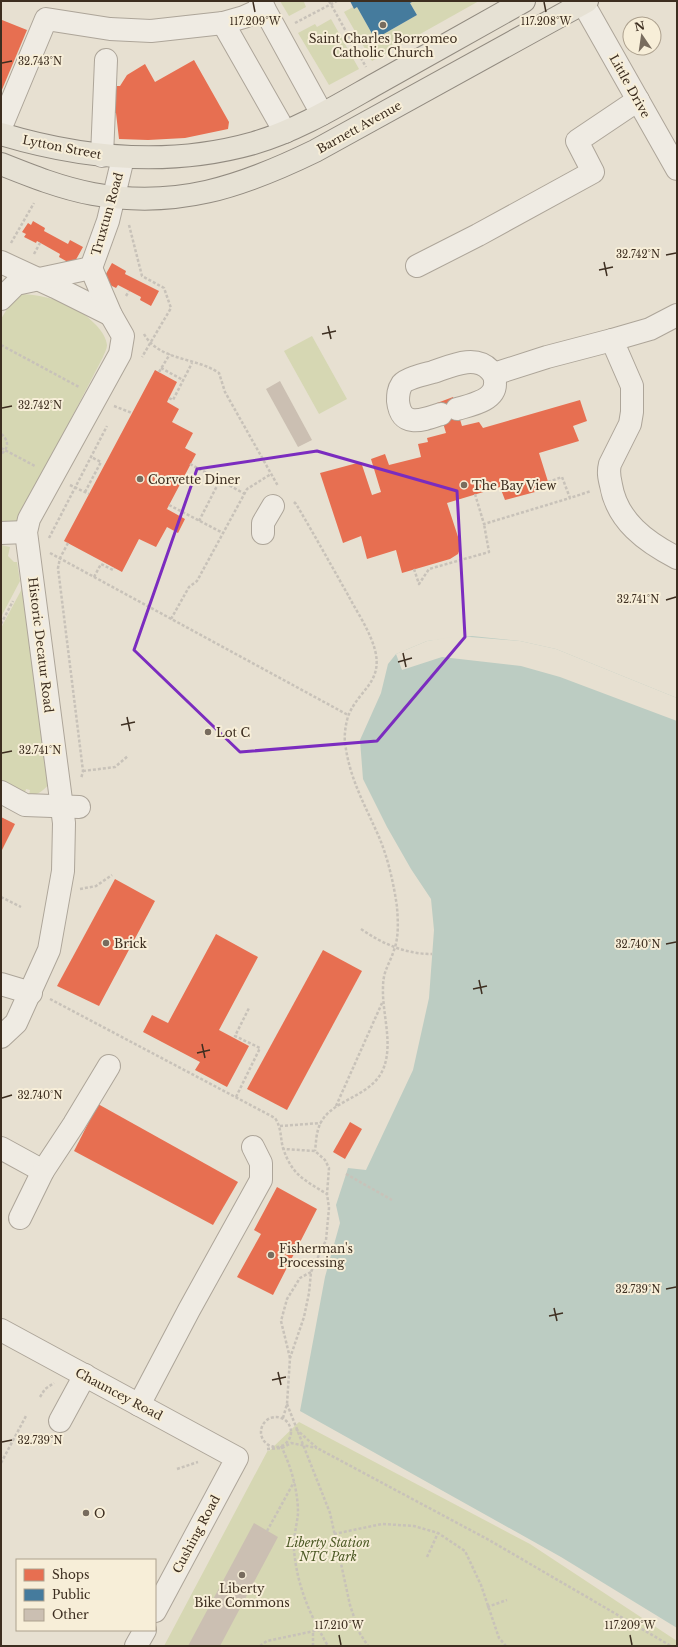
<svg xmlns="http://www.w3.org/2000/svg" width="678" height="1647" font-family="'Libre Baskerville',serif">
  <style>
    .green { fill: #d6d7b3 }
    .water { fill: #bcccc2 }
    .pier { fill: #e7e0d1 }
    .shops { fill: #e76f51 }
    .public { fill: #457b9d }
    .building { fill: #cbbfb2 }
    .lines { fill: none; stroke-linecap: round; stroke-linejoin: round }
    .minor-casing { stroke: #ada599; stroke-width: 24 }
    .major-casing { stroke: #928b80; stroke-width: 24 }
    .path { stroke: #c8c2b9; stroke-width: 2.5; stroke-dasharray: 3 2; stroke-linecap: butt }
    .minor { stroke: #efebe3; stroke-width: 22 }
    .major { stroke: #e6e1d4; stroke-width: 22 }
    .marked { fill: none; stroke: #7b2cbf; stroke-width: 3; stroke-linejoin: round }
    .ticks { fill: none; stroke: #3d2e20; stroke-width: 1.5 }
    .poi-dot { fill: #786c5e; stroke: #f7eed8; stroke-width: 1.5 }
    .labels { text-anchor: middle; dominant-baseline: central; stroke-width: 4; stroke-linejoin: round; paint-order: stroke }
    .poi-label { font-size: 12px; fill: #3d2e20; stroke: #f7eed8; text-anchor: start }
    .street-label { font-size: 12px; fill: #3d2e20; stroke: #f7eed8 }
    .park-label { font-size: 12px; font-style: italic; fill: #4d5a26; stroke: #f7eed8 }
    .ticks-label { font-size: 10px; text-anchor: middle; fill: #3d2e20; stroke: #f7eed8; stroke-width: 4; stroke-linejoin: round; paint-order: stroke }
  </style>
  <rect width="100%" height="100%" fill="#e7e0d1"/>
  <g class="green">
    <path d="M280,1H306L304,2L306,7L289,16Z"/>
    <path d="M414,1H479L372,61L344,12L353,7L354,9L357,7L375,39L417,15L410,3Z"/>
    <path d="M331,19L359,69L329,85L298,33L315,24L317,27Z"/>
    <path d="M23,294C50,296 76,304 95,324C101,330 106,337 107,345C107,349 104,354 103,357L17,523H1V319L13,299Z"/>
    <path d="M312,336L347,399L319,414L284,351Z"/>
    <path d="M1,545L10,547L8,556L14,562H17L20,581L1,617Z"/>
    <path d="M25,583L48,785C43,791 38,795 29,795L30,790L26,789L25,793L1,782V628Z"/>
    <path d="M299,1422L530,1544L677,1641V1646H164L268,1450L269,1451Z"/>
  </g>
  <path class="water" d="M472,636L520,641L556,649L677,698V1628L561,1557L300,1411L325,1277L340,1223L336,1205L348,1168L366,1170L413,1070L429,998L434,930L431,899L411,869L387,827L363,779L360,740L381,693L388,664L396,654L427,641Z"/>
  <path class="pier" d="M452,637H470L520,641L556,649L677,698V721L560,677L521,666L442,657L402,670L396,654L427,641Z"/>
  <g class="shops">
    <path d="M2,20L27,30L1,92V21Z"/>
    <path d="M194,60L229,122L228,129L185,138L148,140L119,139L116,113L111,112L117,86H120L127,75L145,64L155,82Z"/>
    <path d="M33,221L45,228L44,231L68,244L70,240L83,247L73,265L59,257L60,254L37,241L36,243L24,237L26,234L22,232L28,223L31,225Z"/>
    <path d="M112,263L126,271L125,274L159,291L151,306L140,300L141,297L118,285L116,288L102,281Z"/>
    <path d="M155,370L177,382L167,402L179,409L172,422L193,433L185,448L196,454L167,509L185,519L178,533L167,527L156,547L139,539L122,572L64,541Z"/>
    <path d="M453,397L462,426L479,422L483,428L580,400L587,421L573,426L579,441L539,453L550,488L505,500L500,487L447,503L461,546L458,554L450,559L402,573L396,550L367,559L361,536L343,543L320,473L361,462L372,495L381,492L371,459L385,454L389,465L421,457L418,444L428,442L427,438L446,433L437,403Z"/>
    <path d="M1,817L15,824L1,852Z"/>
    <path d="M115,879L155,901L99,1006L57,986Z"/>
    <path d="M216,934L258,957L219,1030L249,1046L227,1087L195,1070L200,1062L143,1032L152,1015L168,1023Z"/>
    <path d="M323,950L362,971L287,1110L247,1089Z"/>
    <path d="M98,1104L238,1182L213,1225L74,1151Z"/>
    <path d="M350,1122L362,1129L345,1159L333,1152Z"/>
    <path d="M277,1187L317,1209L273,1295L237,1277L261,1234L254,1230Z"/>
  </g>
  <path class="public" d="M350,1H414L410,3L417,15L375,39L357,7L354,9Z"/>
  <g class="building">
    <path d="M280,381L312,440L298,447L266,389Z"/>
    <path d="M254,1523L278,1537L220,1646H188Z"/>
  </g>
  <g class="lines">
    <defs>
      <g id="minor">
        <path d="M260,1L322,114"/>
        <path d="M583,3L677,169"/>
        <path d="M223,23L285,132"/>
        <path d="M1,127L46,19L110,29L151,31L223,23L244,17L264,8"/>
        <path d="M102,156L106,60"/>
        <path d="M1,262L55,287L111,315"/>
        <path d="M417,266L478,235L593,172L577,141L638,100"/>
        <path d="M91,268L108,221L123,158"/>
        <path d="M1,299L16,284L91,268"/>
        <path d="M677,315L650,329L612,340L632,386V412L630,424L610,464C608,472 609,477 611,485C617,521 646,542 677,558"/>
        <path d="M494,374L547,357L612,340"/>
        <path d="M441,414C423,420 401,429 398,401C398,395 398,390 402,384C407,378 426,374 433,372C451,366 475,354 490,370C494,374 496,378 495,384C495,401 470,405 457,409"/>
        <path d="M1,533L26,532"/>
        <path d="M263,533V523L273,506"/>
        <path d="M1,792L25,805L79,807"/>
        <path d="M1,984L31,993"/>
        <path d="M1,1037L16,1023L49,950L63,871L64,823L26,532L29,519L120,354L123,336L111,315L91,268"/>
        <path d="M1,1148L43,1171"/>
        <path d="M20,1218L43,1171L74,1124L109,1066"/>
        <path d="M1,1330L237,1458L155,1611"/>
        <path d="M139,1405L189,1310L261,1180V1163L253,1147"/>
        <path d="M60,1421L85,1375"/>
        <path d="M136,1646L145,1630"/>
      </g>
      <g id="major">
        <path d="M1,134C84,159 169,167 254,143C298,130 337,106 376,84C425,56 475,29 524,1"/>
        <path d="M1,164C31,176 61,188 93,194C176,209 241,187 315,151L587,1"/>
      </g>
    </defs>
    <use href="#minor" class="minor-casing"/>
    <use href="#major" class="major-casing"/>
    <g class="path">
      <path d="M329,1L366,67"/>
      <path d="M295,23L337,1"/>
      <path d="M129,225L142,276L164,288L171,308L142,357"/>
      <path d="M11,243L34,203"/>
      <path d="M34,254L40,243"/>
      <path d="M126,296L129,291"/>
      <path d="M144,334C159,361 196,357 219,373L225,392L278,486"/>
      <path d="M1,345L79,387"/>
      <path d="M161,368L183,380"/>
      <path d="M159,372L170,354"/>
      <path d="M169,398L173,400L192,363"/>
      <path d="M114,406L132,413"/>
      <path d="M1,434C9,440 9,448 1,454"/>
      <path d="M1,448L35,466"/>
      <path d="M190,464L245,494"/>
      <path d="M548,482L562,477L570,498L591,491"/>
      <path d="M70,485L89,494"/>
      <path d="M85,492L101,462L91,457"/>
      <path d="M475,494L484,524L570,498"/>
      <path d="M294,502L296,504C314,534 331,565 348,595C357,612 370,631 375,650C383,682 360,689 349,714C346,721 344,735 345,742C349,778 365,805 379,837C388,858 394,885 397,907C398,921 399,937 394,950C389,966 383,970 383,988C382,1013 393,1042 384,1067C372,1100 326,1098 318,1130C316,1136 316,1144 315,1151"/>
      <path d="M169,505L223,533"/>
      <path d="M199,521L220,480"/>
      <path d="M49,538L107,426"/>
      <path d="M68,543L60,558L58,568L83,771L81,779"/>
      <path d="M50,553L348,715"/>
      <path d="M414,569L419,584L429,569L489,552L484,524"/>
      <path d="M94,577L101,564L113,570L114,568"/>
      <path d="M171,619L189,587L197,581L247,489L271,474"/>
      <path d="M1,624L13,601"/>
      <path d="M83,771L115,767L128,756"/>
      <path d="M80,889L96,886L112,875"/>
      <path d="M1,897L21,907"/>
      <path d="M361,929C383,944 405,954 432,954"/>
      <path d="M50,999L275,1118C282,1129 280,1137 283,1148C292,1175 304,1180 327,1194"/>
      <path d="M236,1097L260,1048L235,1036L249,1008"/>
      <path d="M336,1106L382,1003"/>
      <path d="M280,1126L321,1123"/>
      <path d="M346,1174L392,1200"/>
      <path d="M290,1358L281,1321L287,1299L300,1278L311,1272"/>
      <path d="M40,1397L45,1389L54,1383"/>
      <path d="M287,1404L330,1513L350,1605L359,1632L368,1646"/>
      <circle cx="276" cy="1432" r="15"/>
      <path d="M283,1418L287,1404L290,1358L304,1317L309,1293L311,1272L326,1240L329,1208L327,1194L329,1168L325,1160L315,1151L284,1149"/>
      <path d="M296,1429L317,1448L489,1540L671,1646"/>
      <path d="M281,1446C291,1466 298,1491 298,1513C297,1525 293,1538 294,1550C297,1586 310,1615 328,1646"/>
      <path d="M267,1449L282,1448L291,1443L317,1448"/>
      <path d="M1,1463L26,1416"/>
      <path d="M177,1469L198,1462"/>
      <path d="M267,1531L294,1482"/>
      <path d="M334,1534L382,1524L414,1526L438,1533L465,1551L481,1585L499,1638L506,1646"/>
      <path d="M294,1548L336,1542"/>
      <path d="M427,1557L438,1533"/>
      <path d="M487,1607L507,1600"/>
      <path d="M260,1646L267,1641L319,1630"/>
      <path d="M313,1646V1632"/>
    </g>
    <use href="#minor" class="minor"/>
    <use href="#major" class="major"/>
  </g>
  <path class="marked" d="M317,451L457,491L465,637L377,741L240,752L134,650L197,469Z"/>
  <path class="ticks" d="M253,2L255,12M544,2L546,12M2,63L12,61M666,255L676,253M604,262L607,276M599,270L613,267M328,326L331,339M322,334L336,331M2,408L12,406M666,600L676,597M403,653L406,667M398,662L412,658M127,717L130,731M121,725L135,722M2,753L12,751M666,944L676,942M479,980L482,994M473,989L487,986M202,1044L205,1058M197,1053L210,1050M2,1098L12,1095M666,1289L676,1287M554,1308L557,1321M549,1316L563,1313M278,1372L281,1385M272,1380L286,1377M2,1442L12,1440M339,1635L341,1645M630,1635L632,1645"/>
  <g class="poi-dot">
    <circle cx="383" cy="25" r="4"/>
    <circle cx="140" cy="479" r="4"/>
    <circle cx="464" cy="485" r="4"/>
    <circle cx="208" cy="732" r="4"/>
    <circle cx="106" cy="943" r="4"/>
    <circle cx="271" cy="1255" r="4"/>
    <circle cx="86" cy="1513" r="4"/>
    <circle cx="242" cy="1575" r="4"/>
  </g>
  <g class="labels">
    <g class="poi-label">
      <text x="383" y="38" text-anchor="middle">Saint Charles Borromeo<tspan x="383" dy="14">Catholic Church</tspan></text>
      <text x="148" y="479">Corvette Diner</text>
      <text x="472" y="485">The Bay View</text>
      <text x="216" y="732">Lot C</text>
      <text x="114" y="943">Brick</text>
      <text x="279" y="1248">Fisherman's<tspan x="279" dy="14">Processing</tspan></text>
      <text x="94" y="1513">O</text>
      <text x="242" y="1588" text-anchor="middle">Liberty<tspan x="242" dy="14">Bike Commons</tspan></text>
    </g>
    <g class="street-label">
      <text transform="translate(630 86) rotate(61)">Little Drive</text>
      <text transform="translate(359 127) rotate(-29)">Barnett Avenue</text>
      <text transform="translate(62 147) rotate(11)">Lytton Street</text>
      <text transform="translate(107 214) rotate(-74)">Truxtun Road</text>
      <text transform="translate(41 645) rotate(83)">Historic Decatur Road</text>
      <text transform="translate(119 1394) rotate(28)">Chauncey Road</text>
      <text transform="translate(196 1534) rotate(-62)">Cushing Road</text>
    </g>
    <g class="park-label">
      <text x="328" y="1542">Liberty Station<tspan x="328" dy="14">NTC Park</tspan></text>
    </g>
  </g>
  <g class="ticks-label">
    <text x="255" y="25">117.209°W</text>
    <text x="546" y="25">117.208°W</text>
    <text x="40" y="65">32.743°N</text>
    <text x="638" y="258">32.742°N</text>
    <text x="40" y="409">32.742°N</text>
    <text x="638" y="603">32.741°N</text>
    <text x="40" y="754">32.741°N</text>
    <text x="638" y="948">32.740°N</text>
    <text x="40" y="1099">32.740°N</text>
    <text x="638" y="1293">32.739°N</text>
    <text x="40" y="1444">32.739°N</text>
    <text x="339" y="1629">117.210°W</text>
    <text x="630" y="1629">117.209°W</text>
  </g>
  <rect width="678" height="1647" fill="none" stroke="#3d2e20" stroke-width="4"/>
  <rect x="16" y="1559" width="140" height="72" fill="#f7eed8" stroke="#ada18e"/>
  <rect x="24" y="1569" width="20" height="12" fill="#e76f51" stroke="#ada18e"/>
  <text x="52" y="1579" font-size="12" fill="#3d2e20">Shops</text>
  <rect x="24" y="1589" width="20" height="12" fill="#457b9d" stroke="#ada18e"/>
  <text x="52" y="1599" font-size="12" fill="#3d2e20">Public</text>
  <rect x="24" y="1609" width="20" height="12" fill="#cbbfb2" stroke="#ada18e"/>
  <text x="52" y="1619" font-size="12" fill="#3d2e20">Other</text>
  <g transform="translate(642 36) rotate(347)"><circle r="19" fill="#f7eed8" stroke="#ada18e"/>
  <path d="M0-3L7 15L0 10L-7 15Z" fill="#786c5e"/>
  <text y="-6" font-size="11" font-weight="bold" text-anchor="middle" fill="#3d2e20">N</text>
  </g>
</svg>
